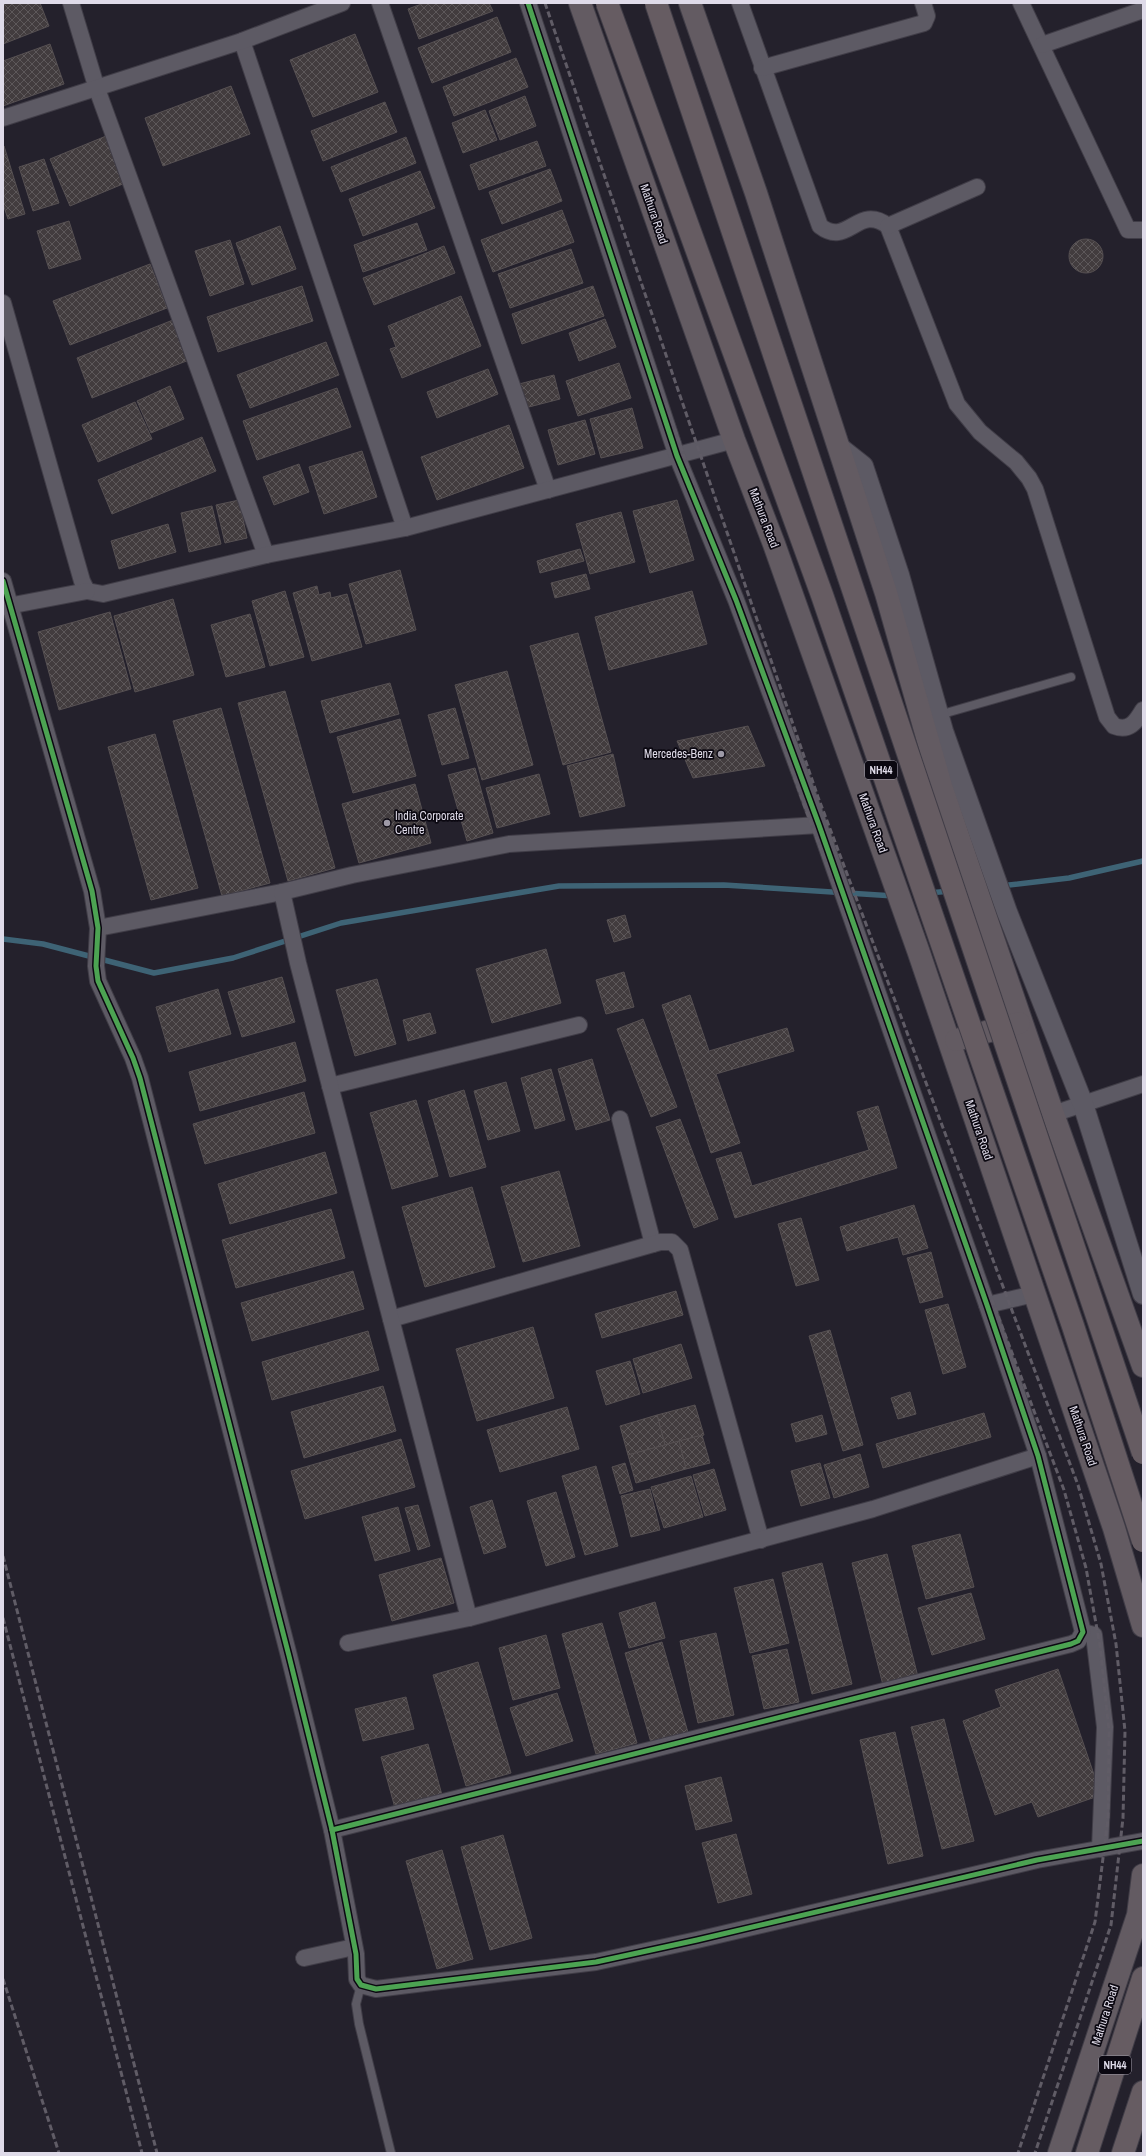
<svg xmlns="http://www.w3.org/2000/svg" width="1146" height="2156" font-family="'Archivo Narrow',sans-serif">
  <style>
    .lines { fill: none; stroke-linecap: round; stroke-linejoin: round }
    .stream { stroke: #3e6375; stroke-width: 5.5 }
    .building { fill: url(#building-cross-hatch); stroke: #565052 }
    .service-casing { stroke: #403d47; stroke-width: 10 }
    .minor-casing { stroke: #403d47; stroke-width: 18 }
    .tertiary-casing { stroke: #403d47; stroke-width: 22 }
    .primary-casing { stroke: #403d47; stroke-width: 24 }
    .trunk-casing { stroke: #403d47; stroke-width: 24 }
    .service { stroke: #5d5a64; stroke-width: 8 }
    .minor { stroke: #5d5a64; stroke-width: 16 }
    .tertiary { stroke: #5d5a64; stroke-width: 20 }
    .primary { stroke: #635b62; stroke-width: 22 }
    .trunk { stroke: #665c62; stroke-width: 22 }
    .rail { stroke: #605c66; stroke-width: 3; stroke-dasharray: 6 3; stroke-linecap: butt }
    .trunk-bridge-casing { stroke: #403d47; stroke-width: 24; stroke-linecap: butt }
    .trunk-bridge { stroke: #665c62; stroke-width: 22 }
    .cycleway-casing { stroke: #0b0811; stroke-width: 8 }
    .cycleway { stroke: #4ca352; stroke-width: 5 }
    .poi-dot { fill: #9e9aa7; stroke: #0b0811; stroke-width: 1.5 }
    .labels { text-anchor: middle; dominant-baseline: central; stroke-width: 3.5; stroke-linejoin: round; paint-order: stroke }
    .shield { fill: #0b0811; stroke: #9f9ca8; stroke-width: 1 }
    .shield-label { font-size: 11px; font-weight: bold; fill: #dfdbe9 }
    .street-label { font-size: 12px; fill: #dfdbe9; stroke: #0b0811 }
    .poi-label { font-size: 12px; fill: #dfdbe9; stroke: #0b0811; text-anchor: end }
  </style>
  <defs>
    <pattern id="building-cross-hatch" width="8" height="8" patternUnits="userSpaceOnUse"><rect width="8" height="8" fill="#423c3e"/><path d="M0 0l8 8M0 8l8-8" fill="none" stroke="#5d585a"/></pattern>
  </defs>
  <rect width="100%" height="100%" fill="#24212c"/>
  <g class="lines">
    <g class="stream">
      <path d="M1000,886L1069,878L1143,861"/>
      <path d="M929,893L950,891"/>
      <path d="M3,939L43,944L154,973L233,958L341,923L559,886L724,885L894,896"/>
    </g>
  </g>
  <g class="building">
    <path d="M3,3H40L49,26L3,44Z"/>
    <path d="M424,3H489L493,11L419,39L408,9Z"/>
    <path d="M497,17L511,52L432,83L418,48Z"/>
    <path d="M355,34L378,92L313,117L290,60Z"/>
    <path d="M50,44L64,84L3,106V61Z"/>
    <path d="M516,58L528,87L454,116L443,87Z"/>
    <path d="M231,86L250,134L163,166L145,118Z"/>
    <path d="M525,96L536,126L500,140L489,111Z"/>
    <path d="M385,102L397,132L323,161L311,131Z"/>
    <path d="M485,110L497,140L463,153L452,123Z"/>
    <path d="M111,134L130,181L70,206L50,159Z"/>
    <path d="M406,137L416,163L341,192L331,167Z"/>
    <path d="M537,141L546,166L479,190L470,165Z"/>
    <path d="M4,146L25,214L8,219L3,204Z"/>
    <path d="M44,159L59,203L33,211L19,167Z"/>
    <path d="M550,169L562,201L502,224L489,192Z"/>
    <path d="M420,171L435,208L363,236L349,199Z"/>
    <path d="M562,210L574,242L493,272L481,240Z"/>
    <path d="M69,221L81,259L49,269L37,231Z"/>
    <path d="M417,223L427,250L363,272L354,245Z"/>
    <path d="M280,226L296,269L252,285L236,243Z"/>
    <circle cx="1086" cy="256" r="17"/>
    <path d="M230,240L244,284L210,296L195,251Z"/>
    <path d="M444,246L455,273L374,305L363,278Z"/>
    <path d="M571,249L583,283L510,308L498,274Z"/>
    <path d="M150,264L167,308L70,345L53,301Z"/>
    <path d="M302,286L313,321L218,352L207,317Z"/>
    <path d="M593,286L604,316L522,344L512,314Z"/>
    <path d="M461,296L481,346L402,378L390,349L396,347L388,326Z"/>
    <path d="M605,319L616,347L579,361L569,333Z"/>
    <path d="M173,320L189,360L92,398L77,358Z"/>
    <path d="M326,342L339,375L250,408L237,375Z"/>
    <path d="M619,363L631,398L578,416L566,381Z"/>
    <path d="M488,369L498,394L437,418L427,392Z"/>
    <path d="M554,375L560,399L525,408L519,384Z"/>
    <path d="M170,386L184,419L151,433L137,401Z"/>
    <path d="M337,388L351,427L257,460L243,421Z"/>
    <path d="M135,402L152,439L98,462L82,425Z"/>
    <path d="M632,408L643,448L601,458L590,419Z"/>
    <path d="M585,420L595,454L558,465L548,430Z"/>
    <path d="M509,425L524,468L437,500L421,457Z"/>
    <path d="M202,437L216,471L112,514L98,480Z"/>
    <path d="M362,451L377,497L324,514L309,467Z"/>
    <path d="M299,464L309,492L274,505L263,477Z"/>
    <path d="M239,500L247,538L225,543L216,505Z"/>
    <path d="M677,500L694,560L650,573L633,511Z"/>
    <path d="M212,506L221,544L189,552L181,513Z"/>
    <path d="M621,512L635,562L590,574L576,524Z"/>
    <path d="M168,524L176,552L119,569L111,541Z"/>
    <path d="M580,549L584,561L540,573L537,561Z"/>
    <path d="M400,570L416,630L366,644L349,584Z"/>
    <path d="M586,574L590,589L555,598L551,583Z"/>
    <path d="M317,586L319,595L330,592L331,598L347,594L362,647L312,661L293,593Z"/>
    <path d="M285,591L304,657L270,666L252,601Z"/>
    <path d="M692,591L707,644L609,670L595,617Z"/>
    <path d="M173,599L194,675L135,692L114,616Z"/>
    <path d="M110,612L131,689L59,710L38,632Z"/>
    <path d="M250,614L265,667L226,677L211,625Z"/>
    <path d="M578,633L611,752L563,765L530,646Z"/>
    <path d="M507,671L533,765L482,780L455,685Z"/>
    <path d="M390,683L399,714L330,733L321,701Z"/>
    <path d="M285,691L335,868L288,881L238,703Z"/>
    <path d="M221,708L270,883L222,896L173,721Z"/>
    <path d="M455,708L469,758L442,765L428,715Z"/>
    <path d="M400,719L416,776L353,793L337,737Z"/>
    <path d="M748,726L765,766L693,778L677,741Z"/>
    <path d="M155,734L198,888L151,900L108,747Z"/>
    <path d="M613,754L625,806L580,817L567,766Z"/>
    <path d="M475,768L493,833L467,841L448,775Z"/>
    <path d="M539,774L550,814L497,828L486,788Z"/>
    <path d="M415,784L431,843L359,863L342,804Z"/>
    <path d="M625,915L631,937L614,942L607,920Z"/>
    <path d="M546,949L561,1003L492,1023L476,969Z"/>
    <path d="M624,972L634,1007L606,1014L596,980Z"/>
    <path d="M282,977L295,1022L242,1037L228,992Z"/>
    <path d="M377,979L396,1044L355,1056L336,990Z"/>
    <path d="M218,989L231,1034L169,1052L156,1007Z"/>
    <path d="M690,995L709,1051L787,1028L794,1051L716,1074L740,1143L711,1153L662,1005Z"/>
    <path d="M430,1013L436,1033L408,1041L403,1020Z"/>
    <path d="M643,1019L677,1107L651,1117L617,1029Z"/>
    <path d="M295,1042L306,1081L200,1111L189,1072Z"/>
    <path d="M592,1059L610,1120L576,1130L558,1069Z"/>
    <path d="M551,1069L565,1120L535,1129L521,1078Z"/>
    <path d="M506,1082L520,1131L488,1140L474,1091Z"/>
    <path d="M464,1090L486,1167L450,1177L428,1101Z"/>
    <path d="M304,1092L315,1133L205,1164L193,1124Z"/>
    <path d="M416,1100L438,1176L392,1189L370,1113Z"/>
    <path d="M878,1106L897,1168L735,1218L716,1159L741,1152L752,1186L869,1150L857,1112Z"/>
    <path d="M680,1119L718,1219L694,1228L656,1127Z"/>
    <path d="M325,1152L337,1193L230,1224L218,1184Z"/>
    <path d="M559,1171L580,1246L523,1262L501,1187Z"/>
    <path d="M472,1187L495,1267L425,1287L402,1207Z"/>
    <path d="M914,1205L928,1248L903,1255L898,1237L847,1251L840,1227Z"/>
    <path d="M331,1209L345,1258L236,1288L222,1240Z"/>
    <path d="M801,1218L819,1280L796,1286L778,1224Z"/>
    <path d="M931,1252L943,1297L920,1303L907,1258Z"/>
    <path d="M353,1271L364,1309L252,1341L241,1303Z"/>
    <path d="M676,1291L683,1315L602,1338L595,1314Z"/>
    <path d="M948,1304L966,1367L943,1374L925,1310Z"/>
    <path d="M533,1327L554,1398L477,1421L456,1349Z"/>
    <path d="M830,1330L863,1445L843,1451L809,1336Z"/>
    <path d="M368,1331L379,1370L272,1400L262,1362Z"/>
    <path d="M681,1344L692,1378L643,1393L633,1359Z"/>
    <path d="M630,1361L640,1394L606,1405L596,1371Z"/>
    <path d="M383,1386L396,1431L304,1458L291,1412Z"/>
    <path d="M910,1392L916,1414L898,1419L891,1398Z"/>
    <path d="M695,1405L704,1435L665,1445L657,1415Z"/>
    <path d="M567,1407L579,1449L500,1472L487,1430Z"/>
    <path d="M984,1413L991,1437L883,1468L876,1444Z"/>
    <path d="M657,1415L665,1445L628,1455L620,1426Z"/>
    <path d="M822,1415L827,1434L796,1442L791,1424Z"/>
    <path d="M702,1435L710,1463L686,1469L679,1441Z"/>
    <path d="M401,1439L415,1487L305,1519L291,1471Z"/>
    <path d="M679,1441L686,1469L636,1483L628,1455Z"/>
    <path d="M860,1454L869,1487L834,1498L824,1465Z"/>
    <path d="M625,1463L633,1490L620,1494L612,1467Z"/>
    <path d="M820,1463L830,1498L801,1506L791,1471Z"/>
    <path d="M596,1466L618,1546L585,1555L562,1476Z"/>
    <path d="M714,1469L726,1510L705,1516L693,1475Z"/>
    <path d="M691,1476L703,1517L664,1528L651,1487Z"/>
    <path d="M650,1489L660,1530L631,1537L621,1496Z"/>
    <path d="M556,1492L575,1557L546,1566L527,1501Z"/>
    <path d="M492,1500L506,1547L484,1554L470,1507Z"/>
    <path d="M418,1505L430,1546L418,1550L405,1508Z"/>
    <path d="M398,1507L410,1551L375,1561L362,1517Z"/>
    <path d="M960,1534L974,1587L926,1599L912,1546Z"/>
    <path d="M887,1554L919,1681L884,1689L852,1563Z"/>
    <path d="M441,1558L454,1603L392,1621L379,1575Z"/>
    <path d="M822,1563L852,1684L812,1694L782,1573Z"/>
    <path d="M773,1579L789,1643L750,1653L734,1588Z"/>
    <path d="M971,1593L985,1639L932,1655L918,1608Z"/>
    <path d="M655,1602L665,1638L629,1648L619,1613Z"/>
    <path d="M602,1623L637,1743L596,1754L562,1634Z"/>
    <path d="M716,1633L734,1715L698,1723L680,1641Z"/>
    <path d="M546,1635L560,1688L513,1700L499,1648Z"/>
    <path d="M662,1642L689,1736L652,1746L625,1653Z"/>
    <path d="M787,1649L799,1702L764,1709L752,1656Z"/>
    <path d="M478,1662L511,1773L466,1786L433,1675Z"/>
    <path d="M1058,1669L1101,1795L1038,1817L1032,1802L995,1815L963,1721L1001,1707L995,1690Z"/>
    <path d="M557,1693L573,1741L526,1756L510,1708Z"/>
    <path d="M406,1697L414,1729L363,1741L355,1709Z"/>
    <path d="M944,1719L974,1841L942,1849L911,1727Z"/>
    <path d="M895,1732L923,1856L888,1864L860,1740Z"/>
    <path d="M428,1744L442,1795L395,1808L381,1757Z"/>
    <path d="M721,1777L732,1821L696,1830L685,1786Z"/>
    <path d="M736,1834L752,1894L718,1903L702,1843Z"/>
    <path d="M503,1835L532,1938L490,1950L461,1847Z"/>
    <path d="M442,1850L473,1959L437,1969L406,1861Z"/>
  </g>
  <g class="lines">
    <defs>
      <g id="service">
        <path d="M939,715L1071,677"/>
        <path d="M361,1985L356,2004L359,2024L391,2153"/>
      </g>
      <g id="minor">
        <path d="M71,3L97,89L266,555"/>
        <path d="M380,3L548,490"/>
        <path d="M740,3L820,226C848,248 858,203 888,226L957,404L980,432L1016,462L1029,478L1035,489L1107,717L1114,726C1129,732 1136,722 1143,710"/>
        <path d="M1021,3L1128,230H1143"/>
        <path d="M242,41L405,528"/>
        <path d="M1042,45L1143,10"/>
        <path d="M762,68L924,23L927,16L923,3"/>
        <path d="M3,118L242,41L342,3"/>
        <path d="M888,226L977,187"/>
        <path d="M3,303L82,581L87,591L103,594L266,555L405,528L734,440"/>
        <path d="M3,581L92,891L98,928L96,966L98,981L133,1058L140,1078L289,1656L332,1830L356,1954L357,1979L361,1985L376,1989L596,1962L697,1940L1037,1860L1143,1841"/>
        <path d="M3,607L87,591"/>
        <path d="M98,928L282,892"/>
        <path d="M330,1086L579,1025"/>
        <path d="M1053,1114L1143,1084"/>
        <path d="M620,1119L653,1244"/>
        <path d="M987,1305L1034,1294"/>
        <path d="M391,1319L660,1242H672L680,1250L761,1540"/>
        <path d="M469,1618L298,963L282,892L352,875L509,844L819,825"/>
        <path d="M1083,1632L1094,1635L1105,1727L1100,1849"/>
        <path d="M348,1643L469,1618L873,1509L1038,1456"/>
        <path d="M332,1830L1071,1644L1078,1641L1083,1632L1038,1456L987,1305L819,825L736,600L677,456L528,3"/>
        <path d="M304,1958L354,1947"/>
      </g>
      <path id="tertiary" d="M839,447L863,466L899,575L943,731L1007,912L1083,1104L1143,1294"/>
      <g id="primary">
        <path d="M580,3L734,440L774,544L918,950L1114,1528L1143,1626"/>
        <path d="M690,3L756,193L886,593L941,786L1053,1114L1143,1366"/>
        <path d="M956,1040L1019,1023"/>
        <path d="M1059,2153L1138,1915L1143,1875"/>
      </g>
      <g id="trunk">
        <path d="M1087,2153L1143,1978"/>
        <path d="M1123,2153L1143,2092"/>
      </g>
    </defs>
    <use href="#service" class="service-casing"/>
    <use href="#minor" class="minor-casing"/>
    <use href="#tertiary" class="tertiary-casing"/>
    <use href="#primary" class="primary-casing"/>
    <use href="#trunk" class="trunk-casing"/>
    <use href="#service" class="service"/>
    <use href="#minor" class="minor"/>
    <use href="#tertiary" class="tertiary"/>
    <use href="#primary" class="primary"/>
    <use href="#trunk" class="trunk"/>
    <g class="rail">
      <path d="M528,3L803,802L1064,1490L1086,1568L1100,1646L1109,1731L1108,1818L1095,1922L1018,2153"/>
      <path d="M545,3L818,797L1078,1485L1101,1564L1116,1644L1125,1731L1123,1818L1111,1925L1035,2153"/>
      <path d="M3,1556L157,2153"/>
      <path d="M3,1618L142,2153"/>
      <path d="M3,1979L59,2153"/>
    </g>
    <defs>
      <g id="trunk-bridge">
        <path d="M607,3L822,595L1073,1326L1143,1541"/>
        <path d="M656,3L1143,1453"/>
      </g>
    </defs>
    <use href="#trunk-bridge" class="trunk-bridge-casing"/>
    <use href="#trunk-bridge" class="trunk-bridge"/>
    <defs>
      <g id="cycleway">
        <path d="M3,581L92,891L98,928L96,966L98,981L133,1058L140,1078L289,1656L332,1830L356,1954L357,1979L361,1985L376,1989L596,1962L697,1940L1037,1860L1143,1841"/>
        <path d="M332,1830L1071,1644L1078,1641L1083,1632L1038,1456L987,1305L819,825L736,600L677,456L528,3"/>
      </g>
    </defs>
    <use href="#cycleway" class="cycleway-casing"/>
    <use href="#cycleway" class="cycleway"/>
  </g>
  <g class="poi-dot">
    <circle cx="721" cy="754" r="4"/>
    <circle cx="387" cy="823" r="4"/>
  </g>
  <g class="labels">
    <g class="shield">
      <rect x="865" y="761" width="32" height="18" rx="3"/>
      <rect x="1099" y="2056" width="32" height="18" rx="3"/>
    </g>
    <g class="shield-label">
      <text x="881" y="770">NH44</text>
      <text x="1115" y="2065">NH44</text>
    </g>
    <g class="street-label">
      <text transform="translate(654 214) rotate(71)">Mathura Road</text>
      <text transform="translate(764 518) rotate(69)">Mathura Road</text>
      <text transform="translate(873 823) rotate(70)">Mathura Road</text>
      <text transform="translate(979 1130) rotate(71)">Mathura Road</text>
      <text transform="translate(1083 1436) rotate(71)">Mathura Road</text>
      <text transform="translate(1105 2015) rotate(-72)">Mathura Road</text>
    </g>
    <g class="poi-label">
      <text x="713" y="754">Mercedes-Benz</text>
      <text x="395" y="816" text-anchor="start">India Corporate<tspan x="395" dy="14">Centre</tspan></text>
    </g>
  </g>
  <rect width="1146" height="2156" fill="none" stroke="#dfdbe9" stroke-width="8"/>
</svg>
